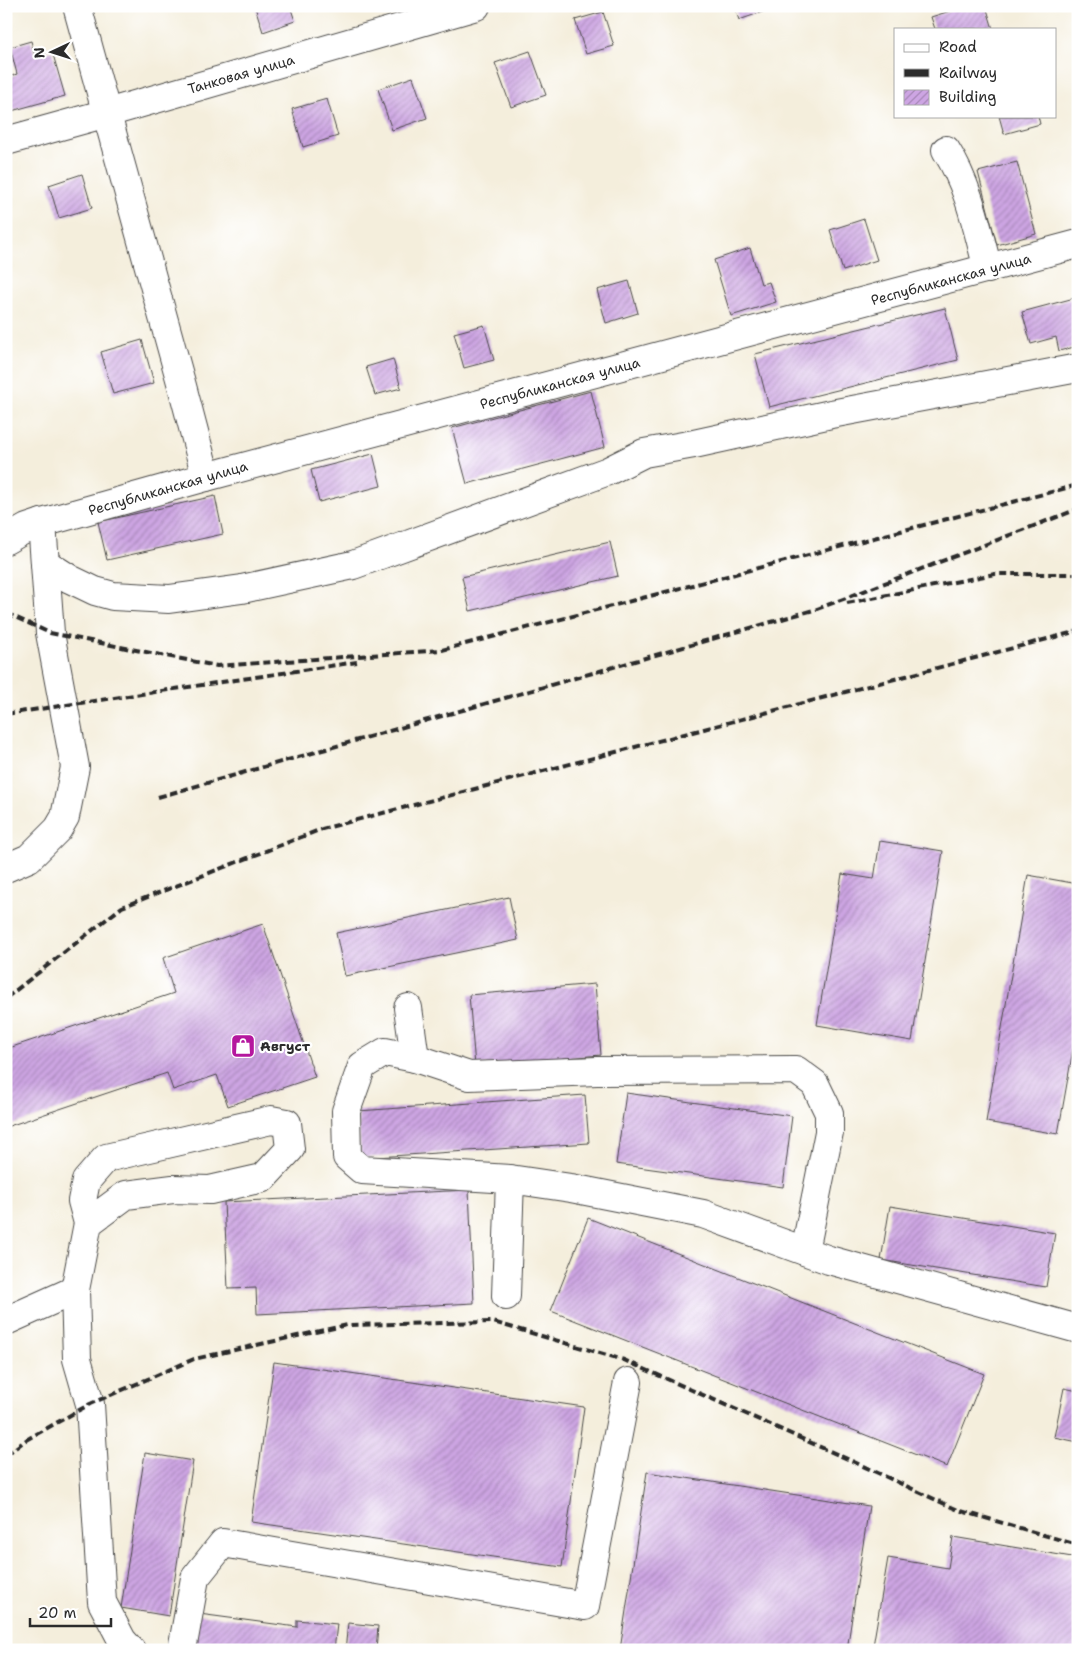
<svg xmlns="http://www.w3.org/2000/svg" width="1084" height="1656" font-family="'Shantell Sans',sans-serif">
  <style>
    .building { fill: url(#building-hatch) }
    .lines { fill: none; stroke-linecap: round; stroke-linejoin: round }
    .minor-casing { stroke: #494846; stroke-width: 30 }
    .minor { stroke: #fff; stroke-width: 28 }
    .rail { stroke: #2b2b2b; stroke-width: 4; stroke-dasharray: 8 4; stroke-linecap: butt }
    .labels { text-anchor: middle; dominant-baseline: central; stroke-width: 4.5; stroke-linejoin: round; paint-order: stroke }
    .street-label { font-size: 14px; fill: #2b2b2b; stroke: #fff }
    .poi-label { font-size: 14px; font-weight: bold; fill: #2b2b2b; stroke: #fff; text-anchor: start }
  </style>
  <defs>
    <pattern id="building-hatch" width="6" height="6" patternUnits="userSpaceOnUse" patternTransform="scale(1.25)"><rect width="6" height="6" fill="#cda5e3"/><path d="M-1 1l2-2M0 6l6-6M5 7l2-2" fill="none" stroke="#a787b8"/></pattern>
  </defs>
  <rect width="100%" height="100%" fill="#fff"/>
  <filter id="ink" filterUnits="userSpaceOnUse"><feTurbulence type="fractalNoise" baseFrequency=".02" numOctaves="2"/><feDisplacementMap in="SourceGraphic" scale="10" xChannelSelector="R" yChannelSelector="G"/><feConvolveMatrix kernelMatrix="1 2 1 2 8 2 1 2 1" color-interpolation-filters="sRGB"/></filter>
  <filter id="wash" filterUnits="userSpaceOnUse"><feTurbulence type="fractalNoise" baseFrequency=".0096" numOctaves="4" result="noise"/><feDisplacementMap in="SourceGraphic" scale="20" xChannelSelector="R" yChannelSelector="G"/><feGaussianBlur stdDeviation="1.12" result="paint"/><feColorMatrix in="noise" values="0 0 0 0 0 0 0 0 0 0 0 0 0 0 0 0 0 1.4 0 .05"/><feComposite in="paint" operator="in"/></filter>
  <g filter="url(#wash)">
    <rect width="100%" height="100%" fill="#f4eedc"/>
    <g id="blocks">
      <g class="building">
        <path d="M259,6H290L295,21L263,32L255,7Z"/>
        <path d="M734,6H767L768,10L739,20Z"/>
        <path d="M966,6H986L993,29H935L931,17Z"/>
        <path d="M603,12L614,46L586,54L575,20Z"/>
        <path d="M31,41L35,56L52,51L65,96L8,112L6,105V78L17,74L10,47Z"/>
        <path d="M530,51L546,95L511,107L495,63Z"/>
        <path d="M413,77L427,118L392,130L378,89Z"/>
        <path d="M327,99L338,136L303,147L292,109Z"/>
        <path d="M999,116H1038L1040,124L1004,134Z"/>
        <path d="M1017,162L1036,234L997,245L978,172Z"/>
        <path d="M82,174L92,208L59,218L49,185Z"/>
        <path d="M864,219L877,260L843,271L830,230Z"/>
        <path d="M750,248L761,284L769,282L776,302L731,316L714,260Z"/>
        <path d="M629,281L638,313L606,323L597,290Z"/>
        <path d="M1078,297V346L1059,351L1056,337L1031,344L1022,312Z"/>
        <path d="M945,308L958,360L769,407L755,354Z"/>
        <path d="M484,325L494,360L464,368L454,333Z"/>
        <path d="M142,340L154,383L113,394L101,352Z"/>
        <path d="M393,359L401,388L375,395L366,367Z"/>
        <path d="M591,391L605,447L467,484L452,428Z"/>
        <path d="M373,454L381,486L319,502L311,470Z"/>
        <path d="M215,496L223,534L107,560L98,522Z"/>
        <path d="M610,542L618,576L470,611L462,577Z"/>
        <path d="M880,841L943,851L912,1041L817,1025L842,874L874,879Z"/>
        <path d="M1028,875L1078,884V1021L1058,1134L986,1122Z"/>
        <path d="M509,897L518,940L345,976L336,933Z"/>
        <path d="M263,924L315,1077L228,1106L217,1075L173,1090L167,1073L6,1127V1049L174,993L163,958Z"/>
        <path d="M595,984L601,1055L475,1066L469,995Z"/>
        <path d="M626,1093L792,1116L783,1187L616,1164Z"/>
        <path d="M585,1095L589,1143L361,1158L358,1111Z"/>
        <path d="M469,1190L474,1303L257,1314L256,1288L228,1289L224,1202Z"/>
        <path d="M890,1206L1055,1233L1046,1287L881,1260Z"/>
        <path d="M588,1218L984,1374L947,1467L551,1311Z"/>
        <path d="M274,1362L584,1407L562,1567L251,1522Z"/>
        <path d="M1064,1388L1078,1391V1442L1054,1437Z"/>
        <path d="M145,1453L193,1461L169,1616L121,1608Z"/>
        <path d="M647,1472L869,1506L847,1650H620Z"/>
        <path d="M953,1537L1078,1558V1650H895L873,1646L888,1558L948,1568Z"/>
        <path d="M199,1614L297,1627V1620L337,1624L334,1650H195Z"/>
        <path d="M348,1623L378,1626L376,1650H345Z"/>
      </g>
    </g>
  </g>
  <g filter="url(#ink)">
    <use href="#blocks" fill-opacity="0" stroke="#494846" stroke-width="1"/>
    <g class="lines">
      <defs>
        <g id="minor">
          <path d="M77,6L182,386L206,477"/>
          <path d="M6,141L107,113L476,6"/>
          <path d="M946,150C969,186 977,228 988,269"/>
          <path d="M42,523L206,477L1078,244"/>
          <path d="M6,540L27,528L42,523L50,633L75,767L65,817L58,829L29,858L6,868"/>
          <path d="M45,563L70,579L95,591L113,596L169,599L242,589L353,565L608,471L644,453L694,444L831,414L1078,368"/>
          <path d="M408,1008L415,1058L469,1076L597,1071L796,1070L815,1084L829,1113V1132L805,1251"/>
          <path d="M415,1058L385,1052L362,1066L346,1111L347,1157L362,1170L510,1179"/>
          <path d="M88,1223L82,1201L86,1181L106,1158L271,1120L287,1123L290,1149L263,1178L210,1190L173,1189L126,1195L88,1223L75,1290L77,1359L90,1404L102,1602L122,1640L131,1650"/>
          <path d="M506,1296L510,1179L571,1188L703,1214L829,1260L1078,1329"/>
          <path d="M6,1321L75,1290"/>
          <path d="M182,1650L195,1578L223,1543L585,1606L628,1382"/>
        </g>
      </defs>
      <use href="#minor" class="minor-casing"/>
      <use href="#minor" class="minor"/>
      <g class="rail">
        <path d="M847,603L995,574H1078"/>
        <path d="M6,613L50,633L217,666L442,650L1078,485"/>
        <path d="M6,714L357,662"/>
        <path d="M158,797L817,609L1078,509"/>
        <path d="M6,998L122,907L322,829L1078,631"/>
        <path d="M6,1455L26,1440L90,1404L194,1359L347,1325L493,1322L624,1360L852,1461L958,1510L1078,1545"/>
      </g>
    </g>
  </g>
  <defs>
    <symbol id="shop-square" viewBox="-11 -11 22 22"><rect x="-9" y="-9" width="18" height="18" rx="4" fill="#b5179e" stroke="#fff"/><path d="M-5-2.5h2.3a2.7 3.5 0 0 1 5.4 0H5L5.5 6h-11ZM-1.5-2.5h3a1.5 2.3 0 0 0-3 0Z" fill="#fff"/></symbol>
  </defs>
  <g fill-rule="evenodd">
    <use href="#shop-square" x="229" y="1032" width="28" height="28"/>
  </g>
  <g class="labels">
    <g class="street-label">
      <text transform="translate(241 74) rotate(-16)">Танковая улица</text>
      <text transform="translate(951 279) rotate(-15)">Республиканская улица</text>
      <text transform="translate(560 383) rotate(-15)">Республиканская улица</text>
      <text transform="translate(168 488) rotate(-16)">Республиканская улица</text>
    </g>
    <g class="poi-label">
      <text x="260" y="1046">Август</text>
    </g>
  </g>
  <rect width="1084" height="1656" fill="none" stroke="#fff" stroke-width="25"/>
  <rect x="894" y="28" width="162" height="90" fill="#ffffff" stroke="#aaaaaa"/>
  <rect x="904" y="44" width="25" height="8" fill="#ffffff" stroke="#aaaaaa"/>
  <text x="939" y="52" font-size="15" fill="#2b2b2b">Road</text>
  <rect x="904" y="69" width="25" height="8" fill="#2b2b2b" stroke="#aaaaaa"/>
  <text x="939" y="78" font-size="15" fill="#2b2b2b">Railway</text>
  <rect x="904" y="90" width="25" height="15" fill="url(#building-hatch)" stroke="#aaaaaa"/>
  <text x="939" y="102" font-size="15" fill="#2b2b2b">Building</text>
  <g transform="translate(52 52) rotate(266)" stroke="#ffffff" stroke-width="4" paint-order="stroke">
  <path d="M0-4L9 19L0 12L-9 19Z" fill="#2b2b2b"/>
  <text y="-8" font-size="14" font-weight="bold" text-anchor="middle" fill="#2b2b2b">N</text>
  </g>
  <path d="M30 1618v8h81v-8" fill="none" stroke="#2b2b2b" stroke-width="2.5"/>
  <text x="38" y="1618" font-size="15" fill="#2b2b2b" stroke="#ffffff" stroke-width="4" paint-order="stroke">20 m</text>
</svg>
